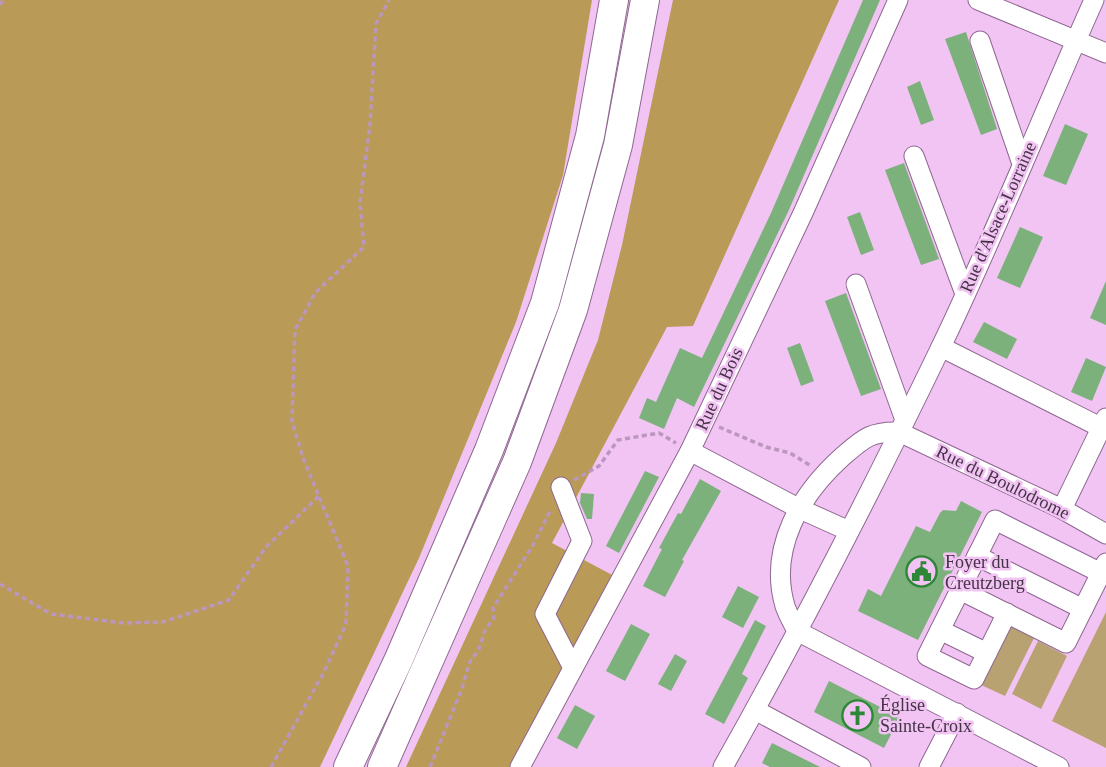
<svg xmlns="http://www.w3.org/2000/svg" width="1106" height="767" font-family="'Times New Roman',serif">
  <style>
    .green { fill: #b9a272 }
    .forest { fill: #b99a56 }
    .building { fill: #7cb17c }
    .lines { fill: none; stroke-linecap: round; stroke-linejoin: round }
    .minor-casing { stroke: #8f6791; stroke-width: 21 }
    .highway-casing { stroke: #8f6791; stroke-width: 30 }
    .path { stroke: #bb97bd; stroke-width: 3.5; stroke-dasharray: 5 3.5; stroke-linecap: butt }
    .minor { stroke: #fff; stroke-width: 19 }
    .highway { stroke: #fff; stroke-width: 28 }
    .labels { text-anchor: middle; dominant-baseline: central; stroke-width: 5; stroke-linejoin: round; paint-order: stroke }
    .street-label { font-size: 18px; fill: #453346; stroke: #f1c4f3 }
    .poi-label { font-size: 18px; fill: #453346; stroke: #f1c4f3; text-anchor: start }
  </style>
  <rect width="100%" height="100%" fill="#f1c4f3"/>
  <g class="green">
    <path d="M1106,612V748L1052,721Z"/>
    <path d="M1009,624L1035,636L1005,696L979,684Z"/>
    <path d="M1038,641L1067,656L1041,709L1012,694Z"/>
  </g>
  <g class="forest">
    <path d="M0,0H592L563,175L516,322L419,558L320,767H0Z"/>
    <path d="M673,0H839L693,326L667,327L552,543L616,577L510,767H406L556,443L598,340L622,245Z"/>
  </g>
  <g class="building">
    <path d="M863,0H880L788,212L694,407L677,398L664,429L639,418L647,398L656,402L680,348L702,358L771,213Z"/>
    <path d="M966,32L997,129L981,135L945,39Z"/>
    <path d="M920,81L934,120L921,125L907,87Z"/>
    <path d="M1065,124L1088,134L1066,185L1043,176Z"/>
    <path d="M904,163L939,259L921,265L885,170Z"/>
    <path d="M860,212L874,250L861,255L847,217Z"/>
    <path d="M1020,227L1043,237L1020,288L997,278Z"/>
    <path d="M1106,281V325L1090,318Z"/>
    <path d="M846,293L881,389L861,396L825,301Z"/>
    <path d="M984,322L1017,339L1007,359L973,342Z"/>
    <path d="M800,343L814,381L801,386L787,348Z"/>
    <path d="M1086,358L1106,367L1092,401L1071,392Z"/>
    <path d="M645,471L659,477L619,553L606,546Z"/>
    <path d="M700,479L721,491L682,560L684,561L665,597L643,586L662,549L659,548L678,513L681,514Z"/>
    <path d="M581,493L594,494L592,519H587L580,503Z"/>
    <path d="M961,501L982,512L918,640L858,611L868,589L881,596L916,526L930,532L940,513L943,510L956,511Z"/>
    <path d="M738,586L759,597L743,628L722,617Z"/>
    <path d="M755,620L766,626L742,674L748,678L724,724L705,714Z"/>
    <path d="M631,624L650,634L625,681L606,671Z"/>
    <path d="M675,654L687,661L671,691L658,684Z"/>
    <path d="M829,681L900,717L884,748L814,712Z"/>
    <path d="M575,705L595,716L577,749L557,738Z"/>
    <path d="M772,743L820,767H770L762,763Z"/>
  </g>
  <g class="lines">
    <defs>
      <g id="minor">
        <path d="M978,0L1106,53"/>
        <path d="M980,41L1022,164"/>
        <path d="M914,156L965,294"/>
        <path d="M856,284L905,420"/>
        <path d="M941,347L1106,430"/>
        <path d="M690,451L798,508L849,531"/>
        <path d="M561,487L582,541L545,614L573,668"/>
        <path d="M1062,509L1106,418"/>
        <path d="M977,556L1083,609"/>
        <path d="M1101,573L995,520L960,590L1066,643L1106,563"/>
        <path d="M960,590L940,630L987,653L1007,613"/>
        <path d="M940,630L927,656L974,679L987,653"/>
        <path d="M797,631C793,623 788,615 785,606C768,548 801,494 842,457C863,439 870,431 899,432L1062,509L1106,534"/>
        <path d="M797,631L1059,767"/>
        <path d="M755,710L861,767"/>
        <path d="M520,767L690,451L803,213L898,0"/>
        <path d="M723,767C800,630 872,490 940,349C995,235 1042,116 1094,0"/>
        <path d="M929,767L957,713"/>
      </g>
      <g id="highway">
        <path d="M348,767L398,661L489,450L545,303L590,136L614,0"/>
        <path d="M382,767L517,462L573,310L618,145L645,0"/>
      </g>
    </defs>
    <use href="#minor" class="minor-casing"/>
    <use href="#highway" class="highway-casing"/>
    <g class="path">
      <path d="M0,5L3,0"/>
      <path d="M719,427L766,447L790,453L811,466"/>
      <path d="M574,480L599,466L618,440L659,433L676,443"/>
      <path d="M0,584L51,614L123,623L163,622L229,600L266,547L319,496"/>
      <path d="M271,767L324,672L346,624L348,566L303,458L292,421L295,330L315,293L364,247L360,203L370,124L376,24L389,0"/>
      <path d="M430,767L461,691L471,659L478,652L485,630L494,618L493,608L533,545L551,509"/>
    </g>
    <use href="#minor" class="minor"/>
    <use href="#highway" class="highway"/>
  </g>
  <defs>
    <symbol id="civic-ring" viewBox="-11 -11 22 22"><circle r="9.5" fill="#f1c4f3" stroke="#2e8736" stroke-width="1.5"/><path d="M-.6-6.5H3V-4.5H.6V-3L4-1V1h2V6H-6V1h2V-1L-.6-3ZM-1.2 2.5V6h2.4V2.5Z" fill="#2e8736"/></symbol>
    <symbol id="church-ring" viewBox="-11 -11 22 22"><circle r="9.5" fill="#f1c4f3" stroke="#2e8736" stroke-width="1.5"/><path d="M-1.2-6h2.4v3.5h3.3v2.4h-3.3V6h-2.4V-.1h-3.3v-2.4h3.3Z" fill="#2e8736"/></symbol>
  </defs>
  <g fill-rule="evenodd">
    <use href="#civic-ring" x="904" y="554" width="35" height="35"/>
    <use href="#church-ring" x="840" y="698" width="35" height="35"/>
  </g>
  <g class="labels">
    <g class="street-label">
      <text transform="translate(998 217) rotate(-66)">Rue d'Alsace-Lorraine</text>
      <text transform="translate(719 389) rotate(-65)">Rue du Bois</text>
      <text transform="translate(1003 482) rotate(26)">Rue du Boulodrome</text>
    </g>
    <g class="poi-label">
      <text x="945" y="562">Foyer du<tspan x="945" dy="21">Creutzberg</tspan></text>
      <text x="880" y="705">Église<tspan x="880" dy="21">Sainte-Croix</tspan></text>
    </g>
  </g>
</svg>
